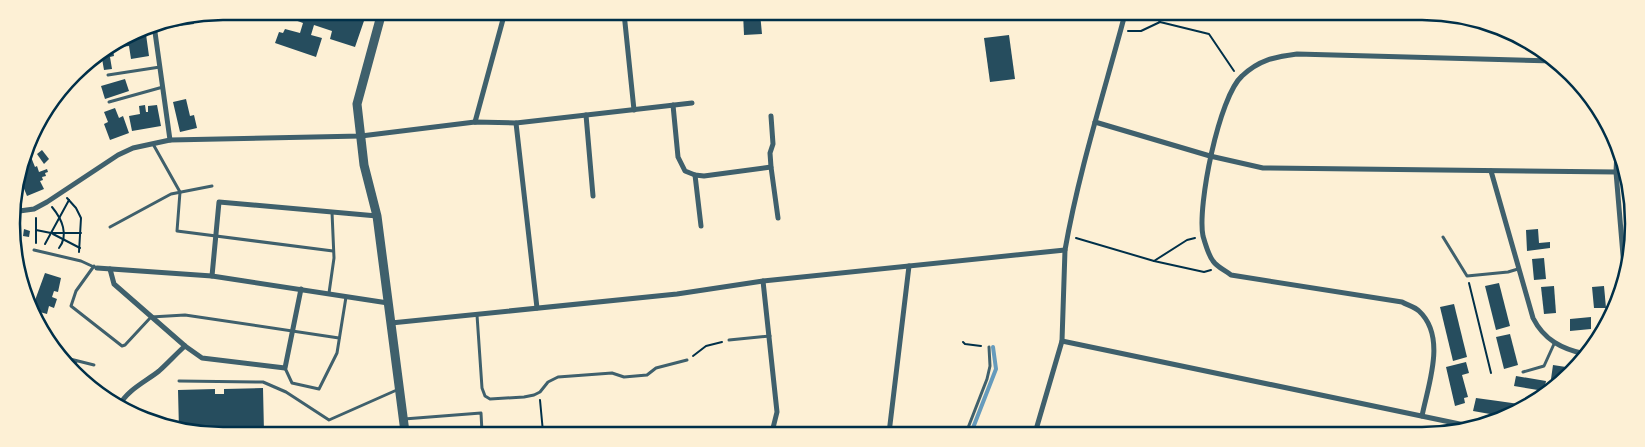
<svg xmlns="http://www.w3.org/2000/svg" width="1645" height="447" font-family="Poppins,sans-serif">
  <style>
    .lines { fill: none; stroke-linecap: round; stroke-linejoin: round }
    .stream { stroke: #669bbc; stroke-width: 4 }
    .building { fill: #264d5e }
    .path { stroke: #003049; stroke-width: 2 }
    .service { stroke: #3f606c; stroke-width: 3 }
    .minor { stroke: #3f606c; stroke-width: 5 }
    .tertiary { stroke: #3f606c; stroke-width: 9 }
    .rim { fill: none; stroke: #003049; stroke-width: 2.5 }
  </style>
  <rect width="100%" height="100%" fill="#fdf0d5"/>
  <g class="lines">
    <path class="stream" d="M971,433L996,369L993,347"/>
  </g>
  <g class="building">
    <path d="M270,11L345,12L365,18L355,47L330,39L332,31L314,25L311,35L322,38L316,57L275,43L279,32L283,33L285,29L300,33L303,23Z"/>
    <path d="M701,13H718V17L702,18Z"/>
    <path d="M743,13H760L762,34L744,35Z"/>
    <path d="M193,17L194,24L167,28L166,23Z"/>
    <path d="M143,27H145L149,56L131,59L129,46L120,47V49L113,50L114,56L110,57L112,69L104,70L101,53Z"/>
    <path d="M1009,35L1015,79L990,82L984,38Z"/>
    <path d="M125,79L129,91L105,99L101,86Z"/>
    <path d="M186,99L190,116L194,115L197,128L180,132L173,102Z"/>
    <path d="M145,105L146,112H148V106L157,105L161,126L132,131L129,116L140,114L139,106Z"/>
    <path d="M115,108L119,118L123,116L129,133L110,140L104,124L108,122L104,112Z"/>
    <path d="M42,150L49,159L44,164L37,154Z"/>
    <path d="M27,152H29L35,167L37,166L39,172L47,169L48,172L45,173L46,176L42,177L43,180L40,181L44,189L27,196L23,186H21L19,182L21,181L20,179Z"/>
    <path d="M24,229L30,231L29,237L23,236Z"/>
    <path d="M1538,229L1539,243L1550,242V248L1527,251L1526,230Z"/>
    <path d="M1544,258L1546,279L1534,280L1532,259Z"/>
    <path d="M45,273L61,278L58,292L54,291L52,297L57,299L54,308L49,306L47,314L36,311L38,305L34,303Z"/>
    <path d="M1499,283L1510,326L1496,330L1485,286Z"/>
    <path d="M1554,286L1556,313L1544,314L1541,287Z"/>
    <path d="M1604,286L1606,308H1594L1592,287Z"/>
    <path d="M1454,304L1467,357L1453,361L1440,307Z"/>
    <path d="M1591,317V329L1570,331V319Z"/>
    <path d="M1510,334L1518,365L1504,369L1496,337Z"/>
    <path d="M1466,362L1469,373L1462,375L1468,397L1464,398L1465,403L1455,406L1446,367Z"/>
    <path d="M1553,365L1566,367L1574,368L1563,381L1551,379Z"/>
    <path d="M1516,376L1546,381L1544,391L1514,386Z"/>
    <path d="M263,388L264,432H182L179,430L178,390L215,389V394H224V389Z"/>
    <path d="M1476,398L1498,401L1526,405L1507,417L1473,411Z"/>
  </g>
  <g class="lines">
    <g class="path">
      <path d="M1154,14L1160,22"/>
      <path d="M1128,31H1141L1160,22L1209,34L1234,71"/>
      <path d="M67,198L76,208L81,218L79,252"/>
      <path d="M52,207C62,219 69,235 59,248"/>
      <path d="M36,218V243"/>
      <path d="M36,230L51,233H81"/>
      <path d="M53,234L80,248"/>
      <path d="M1076,238L1154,261L1204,272L1211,270"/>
      <path d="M45,244L69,200"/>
      <path d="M1154,261L1187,240L1195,238"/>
      <path d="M1469,283L1491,373"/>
      <path d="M963,342L965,344L981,346"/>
      <path d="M693,356L706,346L722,342"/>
      <path d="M540,400L543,432"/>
    </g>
    <g class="service">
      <path d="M108,75L160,67"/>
      <path d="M109,102L163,87"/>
      <path d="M153,144L180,192L177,231L333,251"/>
      <path d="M110,227L171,194L212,186"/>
      <path d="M1443,237L1467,276L1508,272L1518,269"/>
      <path d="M34,250L81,261L94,267"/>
      <path d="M94,266L76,291L71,306L122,346L125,345L151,317L185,315L339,338"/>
      <path d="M329,293L334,258L332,212"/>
      <path d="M477,315L482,388L485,396L490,399L524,397L534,395L540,392L548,382L558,377L612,373L624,377L647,375L656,368L687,360"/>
      <path d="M729,340L770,336"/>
      <path d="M62,359V357L94,365"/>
      <path d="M285,368L292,383L319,389L337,353L346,297"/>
      <path d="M74,370L76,361"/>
      <path d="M1523,372L1544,366L1554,344"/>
      <path d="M179,381L263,382L286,392L329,420L399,389"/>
      <path d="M404,419L481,413L482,432"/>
      <path d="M966,433L987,379L990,366L989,347"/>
    </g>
    <g class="minor">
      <path d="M624,13L634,110"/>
      <path d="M154,25L170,140"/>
      <path d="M673,105L678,157L685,171L695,175L704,176L771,167"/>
      <path d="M586,115L593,196"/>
      <path d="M771,116L773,144L770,153L771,167L778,218"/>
      <path d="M475,122L505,12"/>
      <path d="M1095,122L1210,156L1263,168L1616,172"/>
      <path d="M516,123L537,308"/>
      <path d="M1617,151L1616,172L1625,279"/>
      <path d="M1491,171L1533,318C1544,340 1562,349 1585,354"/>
      <path d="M695,175L701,226"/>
      <path d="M12,212L34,209L47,202L118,155L133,148L170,140L361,136L475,122L516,123L692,103"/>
      <path d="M97,268L212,276L388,303"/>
      <path d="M110,269L114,284L185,346L202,358L285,368L301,289"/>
      <path d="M212,276L219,202L377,216"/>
      <path d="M763,281L777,412L773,428L768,433"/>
      <path d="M391,323L677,294L763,281L1065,250"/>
      <path d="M1062,341L1474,427"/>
      <path d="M119,406C127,390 145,382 159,371C168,363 176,354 185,346"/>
      <path d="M1422,416C1428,385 1447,337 1419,311C1415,307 1407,305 1402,302L1231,275C1226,271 1217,267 1213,261C1209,256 1205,243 1203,236C1197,207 1219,96 1242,76C1259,60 1274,57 1297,54L1554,61"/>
      <path d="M889,433L909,266"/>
      <path d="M1035,433L1062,341L1065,250C1079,170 1104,93 1125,14"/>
    </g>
    <path class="tertiary" d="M382,12L357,104L364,165L377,216L405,432"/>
  </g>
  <path d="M0 0H1645V447H0ZM223 20H1422A203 203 0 0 1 1625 223V224A203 203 0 0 1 1422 427H223A203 203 0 0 1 20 224V223A203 203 0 0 1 223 20Z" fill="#fdf0d5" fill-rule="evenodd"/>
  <path class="rim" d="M223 20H1422A203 203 0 0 1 1625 223V224A203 203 0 0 1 1422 427H223A203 203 0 0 1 20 224V223A203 203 0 0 1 223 20Z"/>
</svg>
